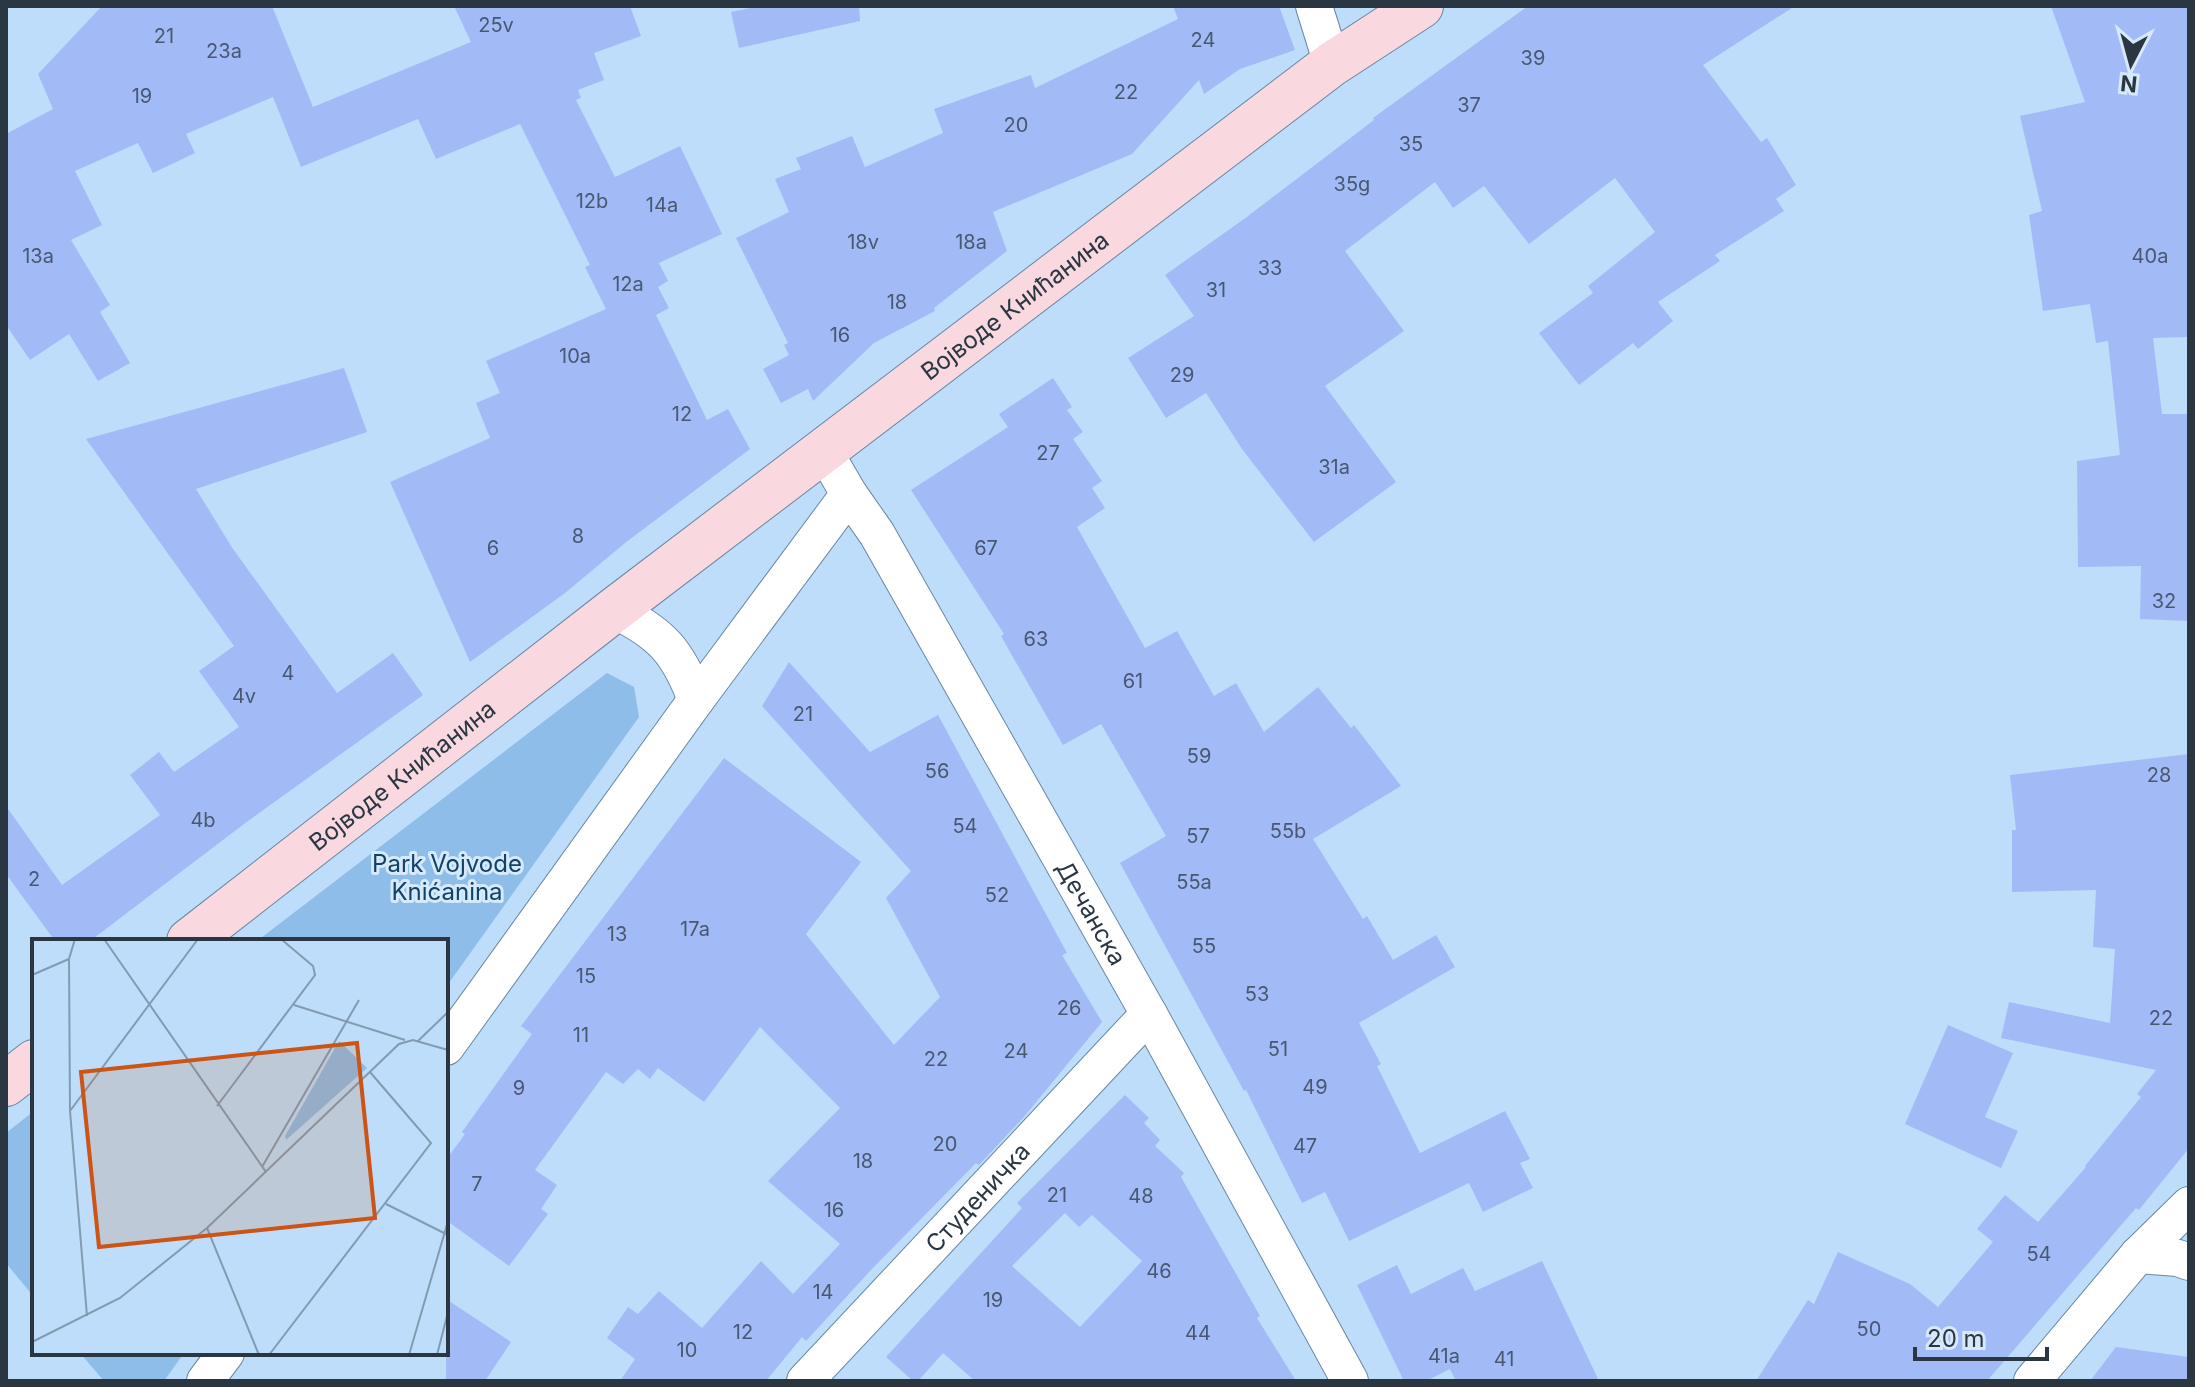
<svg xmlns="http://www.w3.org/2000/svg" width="2195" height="1387" font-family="Inter,sans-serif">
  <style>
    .green { fill: #8dbde8 }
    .building { fill: #a2bbf6; fill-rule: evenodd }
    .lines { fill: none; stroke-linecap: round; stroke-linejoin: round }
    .street-casing { stroke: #6987a2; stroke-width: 38 }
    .secondary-casing { stroke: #6987a2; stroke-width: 46 }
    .street { stroke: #fff; stroke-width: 36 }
    .secondary { stroke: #fad8e0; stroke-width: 44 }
    .labels { text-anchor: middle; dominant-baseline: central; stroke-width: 6; stroke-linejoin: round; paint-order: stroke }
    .number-label { font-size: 20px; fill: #485870 }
    .street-label { font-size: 24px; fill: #2a3743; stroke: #d5e9fb }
    .park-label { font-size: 24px; fill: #114369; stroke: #d5e9fb }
    .inset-road { fill: none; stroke: #829bb1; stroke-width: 2 }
    .view { fill: #cc5414; fill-opacity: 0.15; stroke: #cc5414; stroke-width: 4 }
    .inset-edge { fill: none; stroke: #2a3743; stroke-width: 4 }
  </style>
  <rect width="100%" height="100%" fill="#bdddfb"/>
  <g class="green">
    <path d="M607,673L634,687L639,717L446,987V941H257Z"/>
    <path d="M34,1111V1297L6,1263V1133Z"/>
    <path d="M80,1353H184L164,1381H104Z"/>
  </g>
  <g class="building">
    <path d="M102,6H272L313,107L471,42L454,6H630L641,36L594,53L604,80L578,90L581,98L576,100L615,177L680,146L722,234L659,263L668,281L658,287L669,308L656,315L707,420L728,409L750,449L625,543L565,593L470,662L390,482L490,438L476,403L500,393L486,361L606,309L585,267L590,265L520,124L436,159L418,119L301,167L273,97L186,134L195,153L153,173L138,143L75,171L102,225L71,240L110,305L100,312L130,363L98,381L69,334L30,360L6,325V134L53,109L38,74Z"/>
    <path d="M760,6H859L860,21L739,48L731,12Z"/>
    <path d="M1173,6H1279L1295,50L1240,69L1204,94L1199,80L1132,154L993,212L1007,251L934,308L935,311L874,343L813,401L808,389L781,403L763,369L789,355L784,345L788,343L736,238L789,212L775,179L801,169L796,158L852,136L865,167L943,133L934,109L1031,75L1035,88L1178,19Z"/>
    <path d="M1528,6H1795L1703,65L1761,142L1767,138L1796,185L1776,199L1784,211L1715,255L1720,261L1658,302L1673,321L1638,349L1633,343L1579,385L1539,333L1593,293L1588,286L1655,232L1615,178L1529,244L1484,186L1453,208L1435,182L1345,251L1404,331L1325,386L1396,482L1314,542L1242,449L1206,393L1166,418L1128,358L1194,316L1165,275L1244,219L1374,120L1373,118Z"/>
    <path d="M2051,6H2189V337L2153,338L2162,414H2189V621L2140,619L2141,566L2078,567L2077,461L2120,455L2108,341L2096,343L2090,304L2043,311L2029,215L2042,211L2020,116L2085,102Z"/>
    <path d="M344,368L367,432L196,489L233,549L337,693L393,653L423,695L244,824L90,941H55L6,874V806L62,885L160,815L130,775L159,752L174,772L239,727L199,671L234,646L86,439Z"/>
    <path d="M1053,378L1072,407L1067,410L1083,432L1073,439L1102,481L1092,488L1105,508L1077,527L1145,648L1177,631L1214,696L1236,683L1264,732L1318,687L1351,728L1354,725L1401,786L1313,839L1363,919L1367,916L1393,960L1436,935L1455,967L1359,1023L1381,1064L1377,1066L1420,1153L1505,1111L1530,1159L1520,1163L1533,1188L1483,1212L1469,1183L1349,1241L1325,1192L1302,1203L1246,1090L1244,1091L1120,863L1166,836L1101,724L1063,745L1001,636L1004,634L911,490L1008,427L999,414Z"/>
    <path d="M789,662L870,752L938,715L1067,953L1062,955L1102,1022L1023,1118L979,1165L976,1163L870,1271L806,1341L802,1337L766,1381H620L635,1359L607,1338L628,1307L638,1314L659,1291L702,1328L761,1261L793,1294L840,1244L768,1181L840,1108L760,1027L704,1102L658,1068L650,1079L638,1069L623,1084L606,1072L535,1170L557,1185L541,1209L548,1214L509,1266L446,1220V1160L465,1134L462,1132L532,1034L521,1026L724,758L861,862L806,934L894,1045L940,997L886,898L911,871L762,706Z"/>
    <path d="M2189,754V1148L2139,1210L2136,1208L1987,1381H1756L1808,1300L1814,1304L1838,1252L1910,1284L1938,1307L1993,1242L1977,1229L2005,1195L2038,1222L2086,1167L2085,1166L2141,1097L2137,1094L2156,1070L2001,1038L2009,1002L2110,1023L2115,949L2093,947L2096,890L2012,892V830H2016L2010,775Z"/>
    <path d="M1948,1025L2013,1053L1985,1117L2018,1131L2001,1168L1905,1124Z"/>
    <path d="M1125,1095L1149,1118L1144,1123L1160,1140L1155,1146L1184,1173L1181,1177L1260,1316L1257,1318L1296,1381H975L943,1353L918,1381H913L886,1357L1022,1208L1017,1203ZM1065,1213L1079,1227L1092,1215L1142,1261L1080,1327L1012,1266Z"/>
    <path d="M1542,1261L1599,1381H1456L1450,1369L1426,1381H1404L1357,1285L1397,1265L1411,1294L1463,1268L1475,1291Z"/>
    <path d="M446,1299L511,1342L485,1381H446Z"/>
    <path d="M2116,1347L2189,1357V1381H2090Z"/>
  </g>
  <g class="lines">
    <defs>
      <g id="street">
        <path d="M1314,6L1332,64"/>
        <path id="s1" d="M824,451L849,494L877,534L1149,1014L1350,1381"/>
        <path d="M614,610C661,633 678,651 696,700"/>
        <path d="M446,1047L696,700L849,494"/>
        <path d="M2138,1255L2178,1258L2189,1262"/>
        <path d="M205,1381L226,1353"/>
        <path id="s2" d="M805,1381L1149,1014"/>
        <path d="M2032,1381L2138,1255L2189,1205"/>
      </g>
      <g id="secondary">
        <path id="s3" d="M189,941L614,610L1332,64L1421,6"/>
        <path d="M6,1084L34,1062"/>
      </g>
    </defs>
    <use href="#street" class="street-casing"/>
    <use href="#secondary" class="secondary-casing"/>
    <use href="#street" class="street"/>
    <use href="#secondary" class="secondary"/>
  </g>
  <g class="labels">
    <g class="number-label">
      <text x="496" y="25">25v</text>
      <text x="164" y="36">21</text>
      <text x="1203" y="40">24</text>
      <text x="224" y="51">23a</text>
      <text x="1533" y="58">39</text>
      <text x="1126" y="92">22</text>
      <text x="142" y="96">19</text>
      <text x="1469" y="105">37</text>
      <text x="1016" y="125">20</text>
      <text x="1411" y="144">35</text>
      <text x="1352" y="184">35g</text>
      <text x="592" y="201">12b</text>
      <text x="662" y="205">14a</text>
      <text x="863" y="242">18v</text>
      <text x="971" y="242">18a</text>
      <text x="38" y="256">13a</text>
      <text x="2150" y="256">40a</text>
      <text x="1270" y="268">33</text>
      <text x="628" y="284">12a</text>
      <text x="1216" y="290">31</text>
      <text x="897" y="302">18</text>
      <text x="840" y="335">16</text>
      <text x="575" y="356">10a</text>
      <text x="1182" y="375">29</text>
      <text x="682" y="414">12</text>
      <text x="1048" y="453">27</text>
      <text x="1334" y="467">31a</text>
      <text x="578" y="536">8</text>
      <text x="493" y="548">6</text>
      <text x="986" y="548">67</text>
      <text x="2164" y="601">32</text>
      <text x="1036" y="639">63</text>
      <text x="288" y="673">4</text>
      <text x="1133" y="681">61</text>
      <text x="244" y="696">4v</text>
      <text x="803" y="714">21</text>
      <text x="1199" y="756">59</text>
      <text x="937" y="771">56</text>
      <text x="2159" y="775">28</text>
      <text x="203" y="820">4b</text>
      <text x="965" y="826">54</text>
      <text x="1288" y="831">55b</text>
      <text x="1198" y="836">57</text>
      <text x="34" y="879">2</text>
      <text x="1194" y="882">55a</text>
      <text x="997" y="895">52</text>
      <text x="695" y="929">17a</text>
      <text x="617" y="934">13</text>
      <text x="1204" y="946">55</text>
      <text x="586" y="976">15</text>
      <text x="1257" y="994">53</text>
      <text x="1069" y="1008">26</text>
      <text x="2161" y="1018">22</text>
      <text x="581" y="1035">11</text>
      <text x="1278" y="1049">51</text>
      <text x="1016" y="1051">24</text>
      <text x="936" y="1059">22</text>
      <text x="1315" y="1087">49</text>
      <text x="519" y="1088">9</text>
      <text x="945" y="1144">20</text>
      <text x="1305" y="1146">47</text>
      <text x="863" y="1161">18</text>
      <text x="477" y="1184">7</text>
      <text x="1057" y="1195">21</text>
      <text x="1141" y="1196">48</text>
      <text x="834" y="1210">16</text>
      <text x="2039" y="1254">54</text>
      <text x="1159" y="1271">46</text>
      <text x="823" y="1292">14</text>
      <text x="993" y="1300">19</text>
      <text x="1869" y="1329">50</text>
      <text x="743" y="1332">12</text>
      <text x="1198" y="1333">44</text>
      <text x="687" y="1350">10</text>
      <text x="1444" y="1356">41a</text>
      <text x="1504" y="1359">41</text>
    </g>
    <g class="street-label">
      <text stroke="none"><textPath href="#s3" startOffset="1042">Војводе Книћанина</textPath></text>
      <text stroke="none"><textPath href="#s3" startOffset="270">Војводе Книћанина</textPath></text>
      <text stroke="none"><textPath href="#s1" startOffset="534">Дечанска</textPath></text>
      <text stroke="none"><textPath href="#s2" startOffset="252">Студеничка</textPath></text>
    </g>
    <g class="park-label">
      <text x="447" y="863">Park Vojvode<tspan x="447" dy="28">Knićanina</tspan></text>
    </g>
  </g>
  <g transform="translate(32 939)">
    <rect width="416" height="416" fill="#bdddfb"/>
    <path d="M307,102L335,129L254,201L253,197Z" fill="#8dbde8"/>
    <path class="inset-road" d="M43,0L37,20L38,172L55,377M72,0L234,233M0,36L37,20M262,66L373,101M386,102L416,73M185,167L283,36L281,27L249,0M38,172L166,0M230,228L327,61M354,265L416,296M175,289L227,416M0,403L88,359L175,289L367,105L381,101L416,111M237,416L399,204L338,133M377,416L416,282M405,416L416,373"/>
    <path class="view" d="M325,104L343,279L67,308L49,133Z"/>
    <rect width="416" height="416" class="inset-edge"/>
  </g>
  <rect width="2195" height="1387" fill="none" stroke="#2a3743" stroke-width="16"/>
  <g transform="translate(2131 64) rotate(186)" stroke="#d5e9fb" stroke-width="6" paint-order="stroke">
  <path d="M0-6L14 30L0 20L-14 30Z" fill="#2a3743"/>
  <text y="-12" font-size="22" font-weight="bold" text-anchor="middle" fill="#2a3743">N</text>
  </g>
  <path d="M1915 1347v12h132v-12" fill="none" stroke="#2a3743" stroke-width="4"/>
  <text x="1927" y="1347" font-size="24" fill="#2a3743" stroke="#d5e9fb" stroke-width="6" paint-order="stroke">20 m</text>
</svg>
